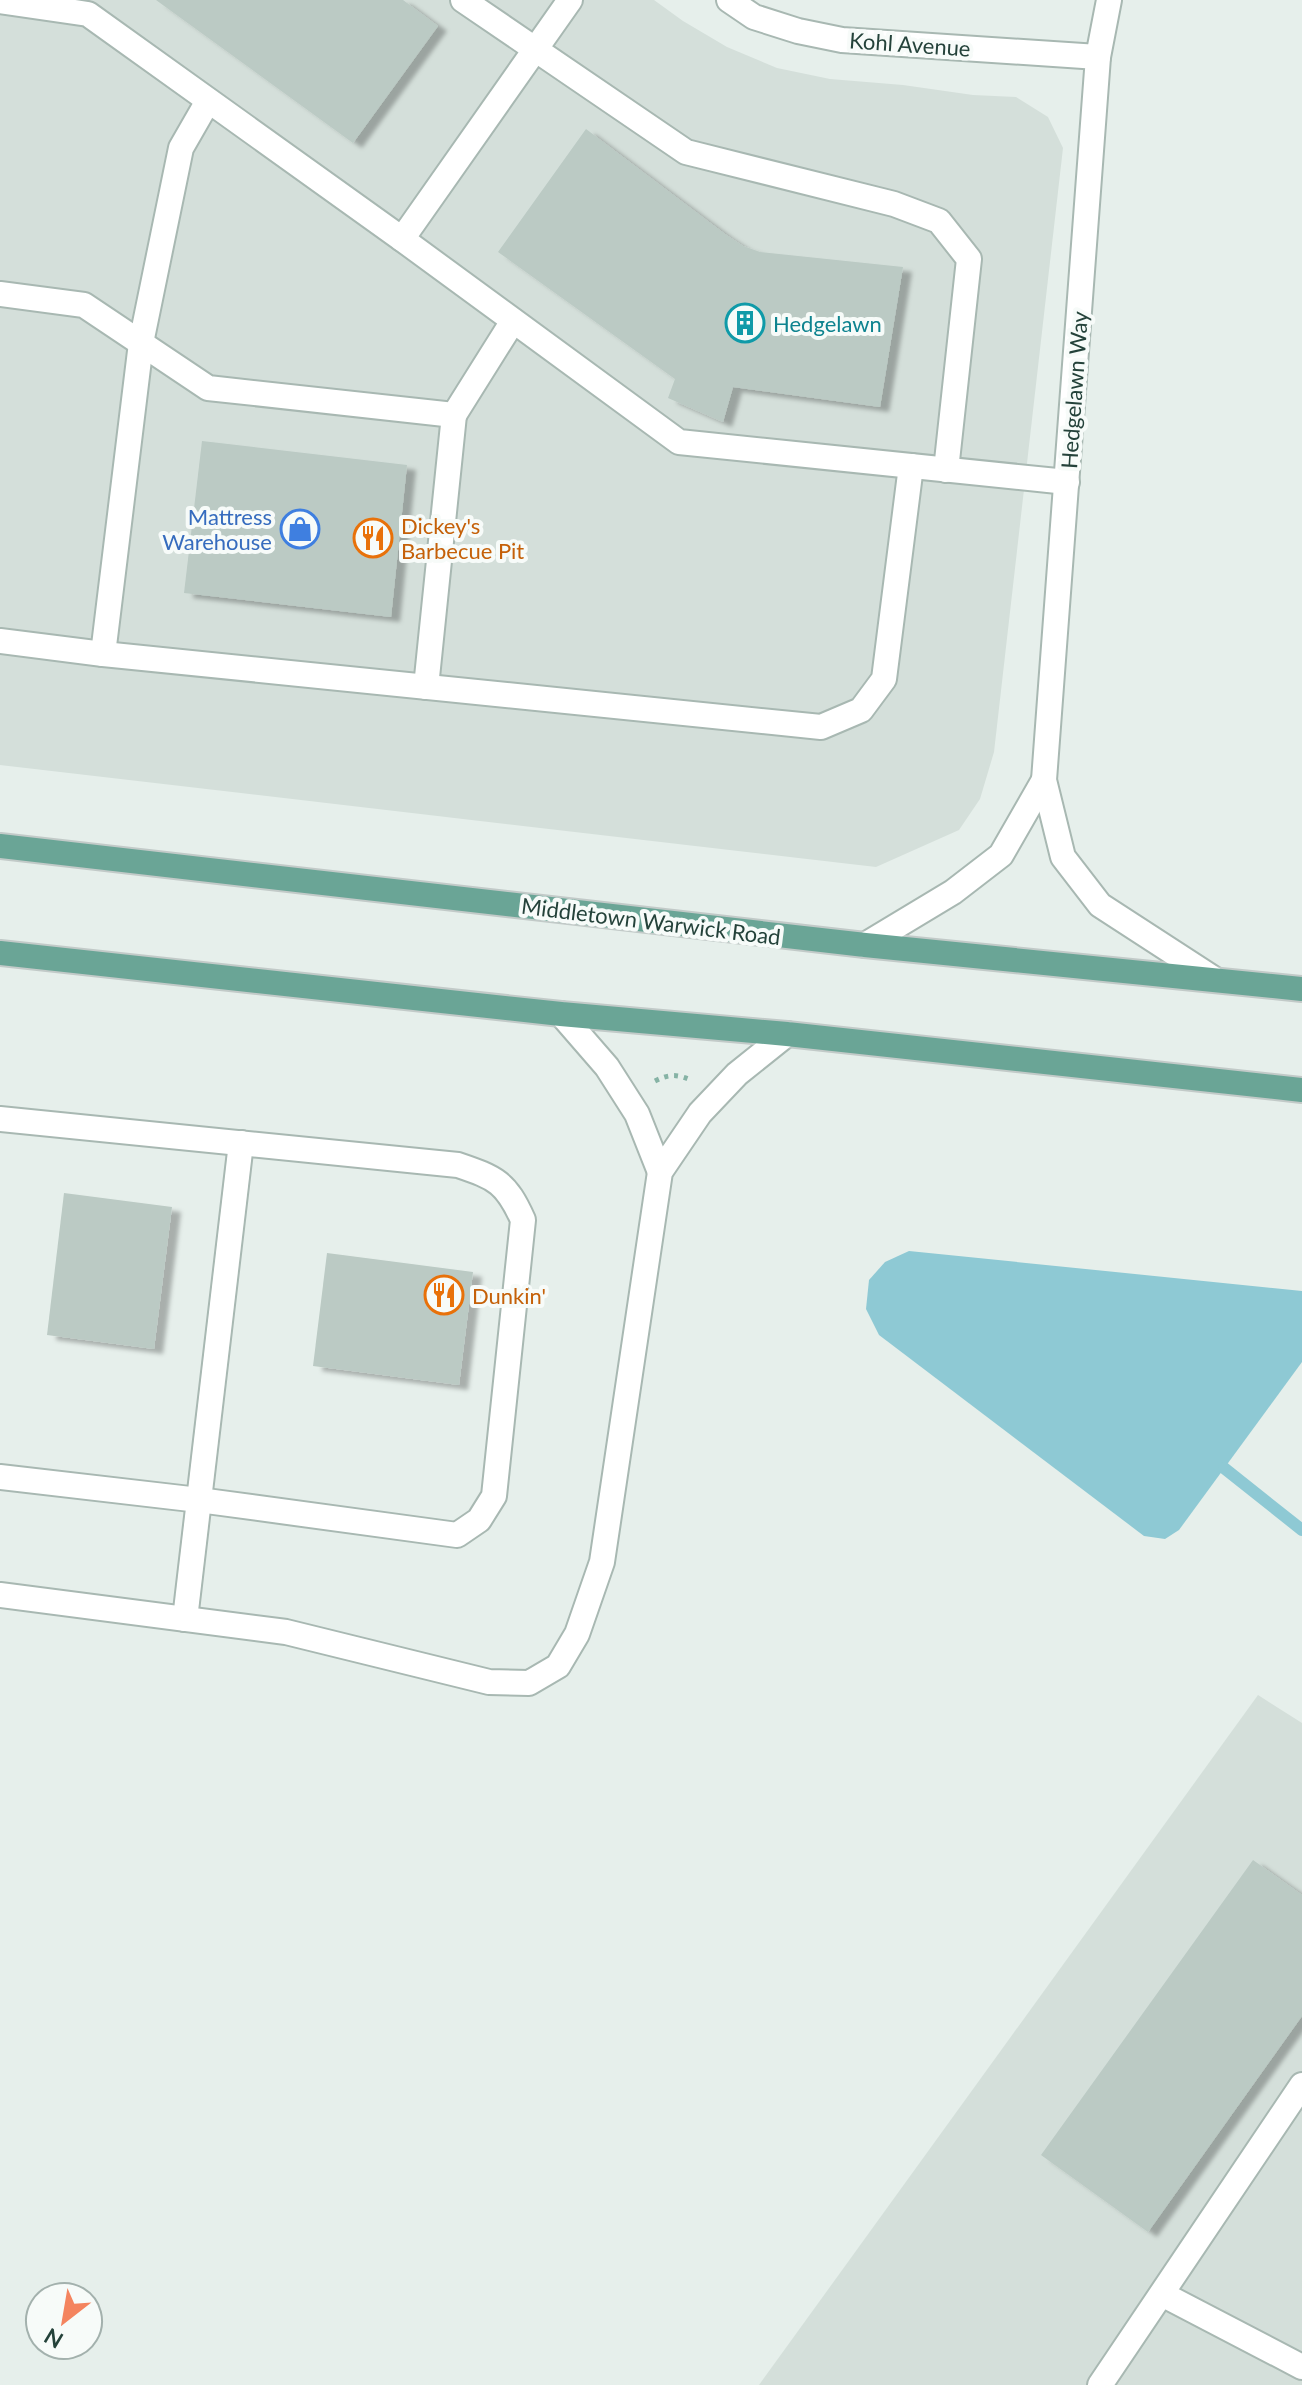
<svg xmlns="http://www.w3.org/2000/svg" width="1302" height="2385" font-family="Lato,sans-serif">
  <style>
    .built { fill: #d4dfda }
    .water { fill: #8ec9d4 }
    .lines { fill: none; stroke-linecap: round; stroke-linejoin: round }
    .stream { stroke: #8ec9d4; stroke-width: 12 }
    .building { fill: #bbcac4; filter: url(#shadow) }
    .minor-casing { stroke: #a8b8b2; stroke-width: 28 }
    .major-casing { stroke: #c2cac8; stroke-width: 28 }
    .path { stroke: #86b3a5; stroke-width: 5; stroke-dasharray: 4 6; stroke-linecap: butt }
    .minor { stroke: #fff; stroke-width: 24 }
    .major { stroke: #6aa596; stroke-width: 24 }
    .labels { text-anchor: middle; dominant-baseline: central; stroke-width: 8; stroke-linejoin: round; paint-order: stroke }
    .street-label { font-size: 22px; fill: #24423a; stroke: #f7fbf9 }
    .culture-label { font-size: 22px; fill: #0d838f; stroke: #f7fbf9; text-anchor: start }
    .shop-label { font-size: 22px; fill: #366cbe; stroke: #f7fbf9; text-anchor: end }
    .food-label { font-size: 22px; fill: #c56008; stroke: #f7fbf9; text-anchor: start }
  </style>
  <defs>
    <filter id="shadow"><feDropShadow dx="9" dy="5" stdDeviation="2" flood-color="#0004"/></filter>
  </defs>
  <rect width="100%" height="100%" fill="#e6efeb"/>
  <g class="built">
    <path d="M0,0H654L683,21L727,47L777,68L830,79L903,85L973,95L1016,97L1048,117L1063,148L994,752L980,799L959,830L876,867L0,765Z"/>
    <path d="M1258,1695L1302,1723V2385H759Z"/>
  </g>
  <path class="water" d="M909,1251L1302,1291V1362L1179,1530L1165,1539L1144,1536L879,1335L866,1309L869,1280L885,1262Z"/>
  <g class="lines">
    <path class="stream" d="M1224,1468L1302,1530"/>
  </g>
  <g class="building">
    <path d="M156,0H403L438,26L353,143Z"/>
    <path d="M586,129L725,234L743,246L760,252L903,267L880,407L733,387L723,422L668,398L675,379L498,252Z"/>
    <path d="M202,441L407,465L391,617L184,593Z"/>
    <path d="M64,1193L172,1207L154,1349L47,1335Z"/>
    <path d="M327,1253L473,1272L459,1385L313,1366Z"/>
    <path d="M1253,1860L1302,1895V2016L1148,2232L1041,2155Z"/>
  </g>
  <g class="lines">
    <defs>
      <g id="minor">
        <path d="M463,0L686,152L894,204L939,221L969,259L946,470"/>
        <path d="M729,0L754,17L798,31L842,40L1098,57"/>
        <path d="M1109,0L1098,57L1044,780L1063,857L1100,905L1214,979"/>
        <path d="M0,1L88,14L402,239L679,442L1067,482"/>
        <path d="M402,239L570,0"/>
        <path d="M0,294L84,305L208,388L454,415L513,321"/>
        <path d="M0,641L103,654L821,727L861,710L884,679L911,466"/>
        <path d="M103,654L141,343L181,148L208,101"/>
        <path d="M426,687L454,415"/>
        <path d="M865,945L953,892L1001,855L1044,780"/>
        <path d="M561,1014L607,1067L637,1114L660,1172"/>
        <path d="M0,1119L458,1165C496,1178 506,1182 523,1220L494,1496L479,1520L457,1535L199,1500L0,1477"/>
        <path d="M0,1595L286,1632L489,1682L529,1683L558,1666L577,1634L602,1562L660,1172L700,1113L737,1074L787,1034"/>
        <path d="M185,1619L241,1143"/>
        <path d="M1162,2294L1302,2367"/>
        <path d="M1100,2385L1302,2085"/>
      </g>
      <g id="major">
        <path d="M0,846L865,945L1302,989"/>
        <path d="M0,953L561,1014L787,1034L1302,1090"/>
      </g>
    </defs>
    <use href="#minor" class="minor-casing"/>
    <use href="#major" class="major-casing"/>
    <path class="path" d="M655,1081C669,1074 677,1074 691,1080"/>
    <use href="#minor" class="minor"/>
    <use href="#major" class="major"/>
  </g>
  <defs>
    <symbol id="building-ring" viewBox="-11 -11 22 22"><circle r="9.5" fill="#f7fbf9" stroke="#0f9aa8" stroke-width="1.5"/><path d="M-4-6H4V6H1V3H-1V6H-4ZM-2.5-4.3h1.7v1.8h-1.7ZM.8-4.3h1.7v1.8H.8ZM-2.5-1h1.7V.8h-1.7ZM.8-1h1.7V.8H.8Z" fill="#0f9aa8"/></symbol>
    <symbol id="shop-ring" viewBox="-11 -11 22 22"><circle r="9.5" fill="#f7fbf9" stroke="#3f7fe0" stroke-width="1.5"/><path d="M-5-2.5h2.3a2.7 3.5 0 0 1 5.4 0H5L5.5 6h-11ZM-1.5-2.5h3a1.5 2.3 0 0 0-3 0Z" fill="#3f7fe0"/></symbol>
    <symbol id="restaurant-ring" viewBox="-11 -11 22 22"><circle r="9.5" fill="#f7fbf9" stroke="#e8710a" stroke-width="1.5"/><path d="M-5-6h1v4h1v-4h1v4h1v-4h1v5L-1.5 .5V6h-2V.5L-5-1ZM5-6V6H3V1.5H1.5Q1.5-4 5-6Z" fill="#e8710a"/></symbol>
  </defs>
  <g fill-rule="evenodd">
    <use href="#building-ring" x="723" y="301" width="44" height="44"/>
    <use href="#shop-ring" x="278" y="507" width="44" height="44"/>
    <use href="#restaurant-ring" x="351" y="516" width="44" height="44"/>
    <use href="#restaurant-ring" x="422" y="1273" width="44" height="44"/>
  </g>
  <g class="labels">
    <g class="street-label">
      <text transform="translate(910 44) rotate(4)">Kohl Avenue</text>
      <text transform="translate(1074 390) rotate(-86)">Hedgelawn Way</text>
      <text transform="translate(651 921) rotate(7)">Middletown Warwick Road</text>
    </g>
    <g class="culture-label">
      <text x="773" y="323">Hedgelawn</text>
    </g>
    <g class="shop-label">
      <text x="272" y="516">Mattress<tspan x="272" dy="25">Warehouse</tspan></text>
    </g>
    <g class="food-label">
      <text x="401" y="525">Dickey's<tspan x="401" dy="25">Barbecue Pit</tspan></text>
      <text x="472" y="1295">Dunkin'</text>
    </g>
  </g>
  <g transform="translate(64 2321) rotate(211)"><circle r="38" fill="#f7fbf9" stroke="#a3b1ad" stroke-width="2"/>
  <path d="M0-6L14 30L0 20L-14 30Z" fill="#f4845f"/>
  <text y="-12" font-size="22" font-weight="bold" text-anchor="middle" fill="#24423a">N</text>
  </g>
</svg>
